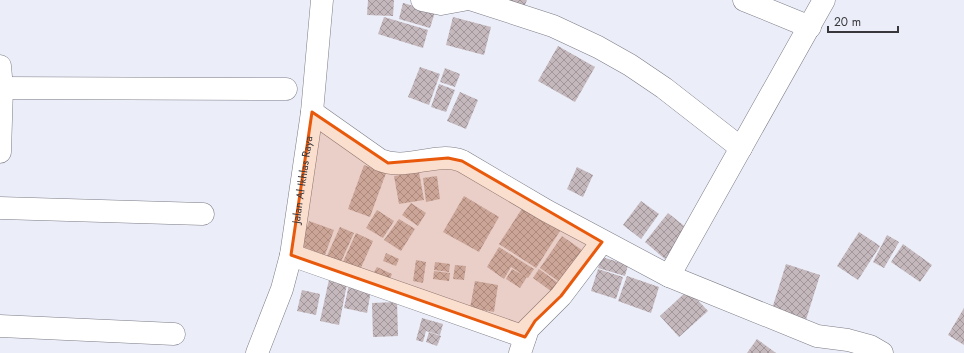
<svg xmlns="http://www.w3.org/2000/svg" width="964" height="353" font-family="Jost,sans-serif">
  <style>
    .building { fill: url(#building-cross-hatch) }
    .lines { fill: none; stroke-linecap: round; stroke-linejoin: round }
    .minor-casing { stroke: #7b7c86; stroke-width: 23 }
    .minor { stroke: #fff; stroke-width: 22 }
    .marked { fill: #e8590c; fill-opacity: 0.2; stroke: #e8590c; stroke-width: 3; stroke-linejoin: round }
    .labels { text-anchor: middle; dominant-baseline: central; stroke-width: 3; stroke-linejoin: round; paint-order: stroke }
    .street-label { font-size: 11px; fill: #37373c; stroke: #ebedf8 }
  </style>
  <defs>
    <pattern id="building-cross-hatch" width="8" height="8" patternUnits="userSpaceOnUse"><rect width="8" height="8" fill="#c5b8bc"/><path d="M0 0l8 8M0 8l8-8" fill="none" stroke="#a1969a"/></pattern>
  </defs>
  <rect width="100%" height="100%" fill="#ebedf8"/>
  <g class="building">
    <path d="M368,0H394L393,16L367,15Z"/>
    <path d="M503,0H527L523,10Z"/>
    <path d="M403,3L435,12L430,28L399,19Z"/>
    <path d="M384,17L428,30L423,48L378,34Z"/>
    <path d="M453,17L491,27L484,55L446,45Z"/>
    <path d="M558,46L595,67L575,102L538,81Z"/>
    <path d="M420,67L440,74L429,105L408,97Z"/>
    <path d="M445,68L460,74L455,87L440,82Z"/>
    <path d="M439,84L455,90L446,112L431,107Z"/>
    <path d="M460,92L478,100L466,129L447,121Z"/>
    <path d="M364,165L386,173L370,217L348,209Z"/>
    <path d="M577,167L593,175L583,197L567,189Z"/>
    <path d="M419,172L424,200L399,204L394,176Z"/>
    <path d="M437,176L440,199L426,202L423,178Z"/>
    <path d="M464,196L499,217L479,252L443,232Z"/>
    <path d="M641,201L659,214L641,239L623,225Z"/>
    <path d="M411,203L426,213L418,226L402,215Z"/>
    <path d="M523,207L560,231L536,268L499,244Z"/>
    <path d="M377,210L394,221L383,238L366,228Z"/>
    <path d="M668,213L688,229L665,259L645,242Z"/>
    <path d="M399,219L415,229L401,251L384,240Z"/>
    <path d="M309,221L334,230L325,255L300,246Z"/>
    <path d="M340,227L354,233L340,264L326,258Z"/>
    <path d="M859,232L880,246L858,280L837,266Z"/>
    <path d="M356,233L373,241L359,272L342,264Z"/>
    <path d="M887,235L899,242L884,268L873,262Z"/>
    <path d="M562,236L589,255L566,287L540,268Z"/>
    <path d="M903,244L932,265L920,282L891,262Z"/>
    <path d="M499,247L534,269L528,278L511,267L504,279L487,267Z"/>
    <path d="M386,253L399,259L396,266L383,261Z"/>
    <path d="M602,257L628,265L625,276L598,268Z"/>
    <path d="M416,260L426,262L423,283L413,281Z"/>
    <path d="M435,262L450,264L449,272L434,270Z"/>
    <path d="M786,264L820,275L805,323L771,312Z"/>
    <path d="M455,265L466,266L464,280L453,279Z"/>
    <path d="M377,267L392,274L390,279L374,272Z"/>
    <path d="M512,269L527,277L520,288L506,279Z"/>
    <path d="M539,269L565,288L559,297L533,278Z"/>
    <path d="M598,269L623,277L616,299L591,291Z"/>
    <path d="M434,271L450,273L449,281L433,279Z"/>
    <path d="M330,275L348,279L339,325L320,321Z"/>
    <path d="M627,276L659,287L651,313L618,301Z"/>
    <path d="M350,280L372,285L367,313L344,308Z"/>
    <path d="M475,281L498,285L494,312L470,308Z"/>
    <path d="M302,290L320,294L316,315L297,311Z"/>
    <path d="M688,290L708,311L679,337L660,316Z"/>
    <path d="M397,302L398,336L373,337L372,303Z"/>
    <path d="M964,308V345L948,335Z"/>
    <path d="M422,318L443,324L440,335L426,331L423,342L416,340Z"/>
    <path d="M429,332L441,336L437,346L426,342Z"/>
    <path d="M757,339L776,353H747Z"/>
  </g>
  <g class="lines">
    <defs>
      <g id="minor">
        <path d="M422,0L441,4L463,0"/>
        <path d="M473,0L553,26L598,47L630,65L664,88L741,148"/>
        <path d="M744,0L810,27"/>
        <path d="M824,0L669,276L817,336L848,340L870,346L882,353"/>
        <path d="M0,66L2,88L0,152"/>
        <path d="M0,88L286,89"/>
        <path d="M312,112L380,160C407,171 436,151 462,161L547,211L669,276"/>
        <path d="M0,208L203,214"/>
        <path d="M291,255L525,337"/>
        <path d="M0,326L174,334"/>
        <path id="s1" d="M257,353L282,289L291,255L312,112L322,0"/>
        <path d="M520,353L528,329L561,296L602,242"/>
      </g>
    </defs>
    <use href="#minor" class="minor-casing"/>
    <use href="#minor" class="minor"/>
  </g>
  <path class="marked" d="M312,112L388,163L448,158L462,161L602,242L561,296L535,321L525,337L291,255Z"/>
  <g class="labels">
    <g class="street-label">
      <text stroke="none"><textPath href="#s1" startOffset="180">Jalan Al Ikhlas Raya</textPath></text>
    </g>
  </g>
  <path d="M828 26v6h70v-6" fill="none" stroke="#37373c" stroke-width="2"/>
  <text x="834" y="26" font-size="12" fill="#37373c" stroke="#ebedf8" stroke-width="3" paint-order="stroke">20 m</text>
</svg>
